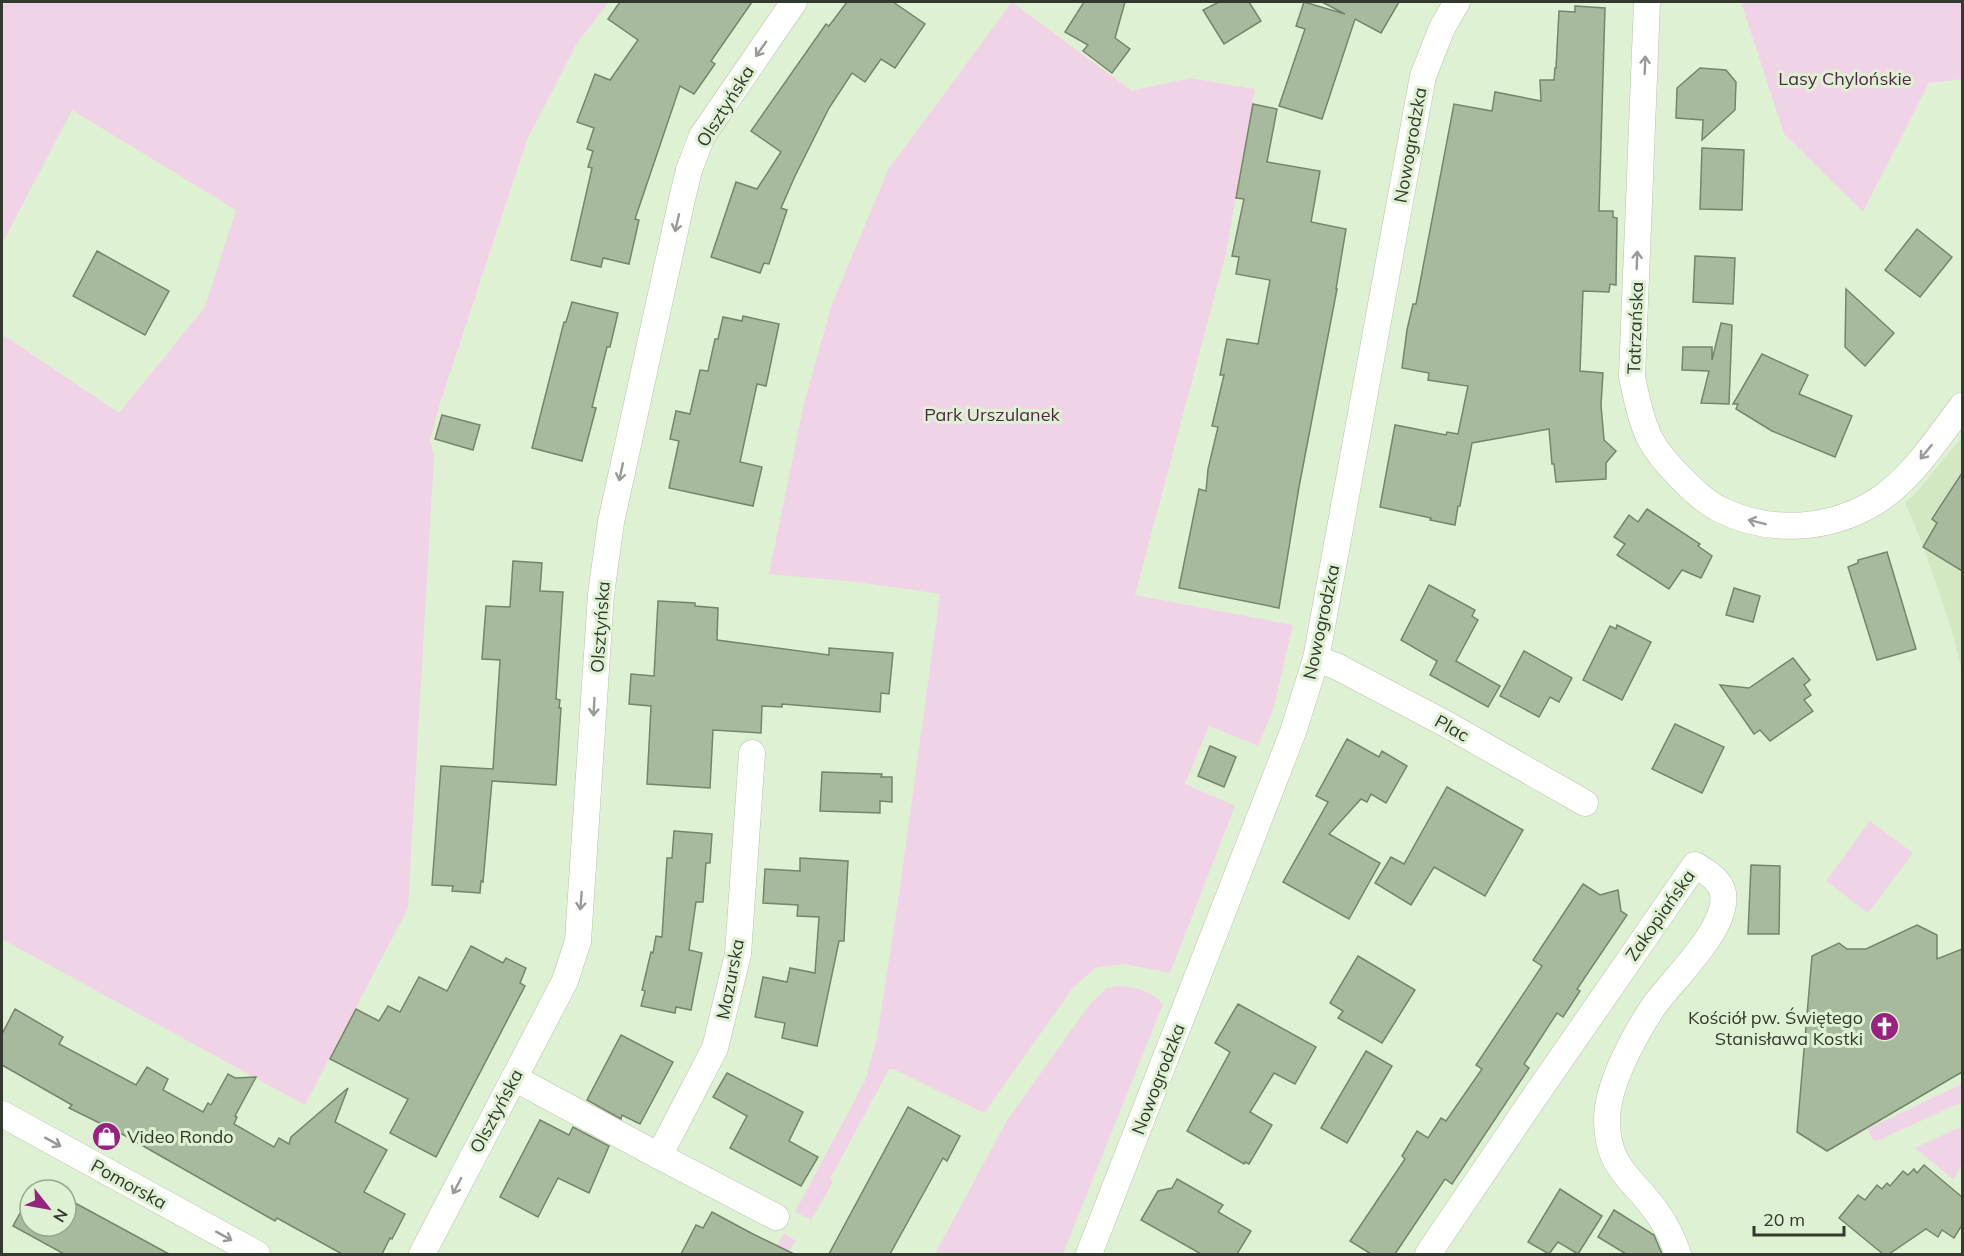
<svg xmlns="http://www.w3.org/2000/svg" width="1964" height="1256" font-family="Mulish,sans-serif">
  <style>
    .built { fill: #d2e8c3 }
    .green { fill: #f1d3e7 }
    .building { fill: #a8ba9d; stroke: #75856a; stroke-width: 1.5 }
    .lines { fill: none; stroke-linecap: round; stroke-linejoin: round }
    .minor-casing { stroke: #b5c6a9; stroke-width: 27 }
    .minor { stroke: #fff; stroke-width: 26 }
    .oneway { stroke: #989c96 }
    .labels { text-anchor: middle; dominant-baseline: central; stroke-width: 6; stroke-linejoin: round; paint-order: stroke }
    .park-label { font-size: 18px; fill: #522847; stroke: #dff1d3 }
    .street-label { font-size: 18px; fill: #32392e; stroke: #dff1d3 }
    .poi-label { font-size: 18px; fill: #32392e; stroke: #dff1d3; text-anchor: end }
  </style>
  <rect width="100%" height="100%" fill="#dff1d3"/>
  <path class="built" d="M1962,437V671L1951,627L1923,546L1905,502L1914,495Z"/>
  <g class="green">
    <path d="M7,2H609L577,43L527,140L441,400L430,440L434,457L408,908L305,1105L2,939V334L119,413L205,307L236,210L72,110L2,244V5Z"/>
    <path d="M1012,2L1132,91L1190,78L1255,89L1226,253L1135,595L1293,625L1273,710L1258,746L1209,726L1185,784L1235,806L1170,973L1124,964L1095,968L1073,988L984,1113L893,1069H889L830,1179L833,1182L811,1220L795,1212L865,1081L877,1038L899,895L940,594L857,582L769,574L804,403L832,304L888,170Z"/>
    <path d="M1741,2H1962V79L1929,83L1863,212L1784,134Z"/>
    <path d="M1870,821L1913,853L1868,913L1826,881Z"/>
    <path d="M1119,986C1137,987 1151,991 1163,1004L1063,1254H940L936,1252L1006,1122L1090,1004L1107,988Z"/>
    <path d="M1962,1084V1102L1877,1141L1873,1140L1867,1129Z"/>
    <path d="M1962,1126V1163L1954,1180L1915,1148Z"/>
    <path d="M784,1233L796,1241L787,1254H772Z"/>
  </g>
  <g class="building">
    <path d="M620,2H752L711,61L715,64L694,94L680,86L635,219L639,220L629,264L603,258L601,267L571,260L592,168L588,167L593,151L587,149L594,128L577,122L595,74L610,80L638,40L608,19Z"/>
    <path d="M847,2H893L925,24L895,68L881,59L865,82L852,73L829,108L795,176L781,208L787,210L769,264L764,263L760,273L711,257L736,182L757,189L781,152L751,131L826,24L829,26Z"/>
    <path d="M1084,2H1125L1115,38L1130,49L1112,73L1083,51L1088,45L1065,32Z"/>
    <path d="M1219,2H1249L1261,21L1224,44L1203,10Z"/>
    <path d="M1304,2L1345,14L1322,2H1399L1381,33L1355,19L1322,119L1279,106L1305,29L1296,26Z"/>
    <path d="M1575,6L1605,8L1599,211H1613V217L1617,218L1616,285L1610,284L1609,292L1583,291L1580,371L1603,373L1601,405L1604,440L1616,451L1606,463V479L1556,482L1554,464H1552L1549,429L1472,443L1460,506H1458L1455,525L1430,520L1431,518L1380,507L1395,425L1446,435L1447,432L1458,434L1468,386L1428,380L1429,373L1402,368L1407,330L1413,304H1416L1454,104L1492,111L1495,92L1541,101L1540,80H1554L1555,68H1556L1559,11L1575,12Z"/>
    <path d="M1700,68L1726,70L1736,82L1735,110L1702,140L1703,120L1676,118L1677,88Z"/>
    <path d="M1253,104L1277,109L1267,162L1320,171L1311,222L1346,229L1336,289H1337L1299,487L1279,608L1179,588L1199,489L1206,491L1208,469L1218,427L1212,426L1224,375H1220L1227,339L1258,344L1270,280L1236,274L1239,257L1232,256L1244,199L1236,198Z"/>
    <path d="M1702,148L1744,150L1742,210L1700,209Z"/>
    <path d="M1917,229L1952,257L1920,297L1885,270Z"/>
    <path d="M97,251L169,291L145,335L73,296Z"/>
    <path d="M1695,256L1735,258L1733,304L1693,302Z"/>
    <path d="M1846,289L1894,333L1865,366L1845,347Z"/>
    <path d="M572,302L618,313L610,347H607L592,407L596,408L582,461L532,448L564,322H566Z"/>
    <path d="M743,316L779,324L766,386L757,384L740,462L762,467L753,506L669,488L679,441L670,439L676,411L690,414L700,370L708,371L715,339H718L723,317L742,321Z"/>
    <path d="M1721,323L1732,325L1729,404L1701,403L1709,371L1682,370L1683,347H1712V360Z"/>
    <path d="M1762,354L1808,375L1799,394L1852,416L1835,457L1772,431L1736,409L1738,404H1733Z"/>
    <path d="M442,415L480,425L473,450L435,439Z"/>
    <path d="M1962,473V571L1923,547L1937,523L1932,519Z"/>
    <path d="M1647,509L1700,544L1698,546L1712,556L1701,578L1682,570L1669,589L1617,555L1625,544L1614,537L1629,515L1638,522Z"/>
    <path d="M1887,552L1916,649L1877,660L1848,567L1858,563V560Z"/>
    <path d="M513,561L542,563L540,591L563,592L556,699L560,700L559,708H561L556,785L492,781L483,882L481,881L480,893L452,891L453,886L432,885L441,766L493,769L500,660L482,659L486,606L510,607Z"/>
    <path d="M1429,585L1475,610L1472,616L1478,620L1456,661L1500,686L1488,707L1430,675L1437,661L1401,640Z"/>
    <path d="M1734,588L1760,596L1753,622L1726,615Z"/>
    <path d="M658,601L695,603V606L718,608L717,640L829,655V648L893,653L889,694L881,693L880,712L782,704V707L762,706L761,733L713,730L710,788L647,784L651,706L629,704L631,674L654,676Z"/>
    <path d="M1617,625L1651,642L1622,700L1583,680L1610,626L1616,629Z"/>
    <path d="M1524,651L1572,678L1559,702L1550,697L1539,717L1500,696Z"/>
    <path d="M1793,658L1810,680L1804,685L1811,695L1804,700L1813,711L1770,741L1760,730L1754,734L1720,685L1749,688Z"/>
    <path d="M1675,724L1724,747L1702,793L1652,769Z"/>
    <path d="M1347,739L1379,757L1382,751L1407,766L1386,803L1371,794L1367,802L1361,799L1329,834L1380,863L1349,919L1283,882L1328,802L1316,796Z"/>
    <path d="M1210,746L1236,757L1224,787L1198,776Z"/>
    <path d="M822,772L882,774L881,777H892V802L880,801V813L820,811Z"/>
    <path d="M1447,787L1523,830L1485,896L1434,867L1411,905L1375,883L1391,857L1404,864Z"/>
    <path d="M674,831L712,834L710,863H706L703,902H696L689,950L702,953L691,1010L676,1007L675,1013L641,1006L645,991L642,990L651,952L653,953L656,936L662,937L667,858H672Z"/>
    <path d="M800,858L848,861L844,941H839L817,1046L782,1038L785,1023L755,1017L763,977L787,982L790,968L815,973L819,917L797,916L798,905L763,903L765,869L800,871Z"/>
    <path d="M1751,865L1780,866L1779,934H1748Z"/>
    <path d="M1583,884L1600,895L1618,890L1621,911L1627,915L1577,989L1580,991L1563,1017L1557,1013L1524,1064L1529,1068L1452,1184L1445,1179L1395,1254H1371L1350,1241L1405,1159L1402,1156L1417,1131L1428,1138L1441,1118L1446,1121L1482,1069L1476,1065L1542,966L1533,960Z"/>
    <path d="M1917,925L1937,935V959L1962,949V1072L1827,1151L1797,1132L1812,956L1839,943L1847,949H1866Z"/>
    <path d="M471,946L503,963L506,958L526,968L520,983L525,986L436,1157L390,1133L408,1099L330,1059L356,1009L379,1021L388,1006L400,1012L419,977L447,991Z"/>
    <path d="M1358,956L1415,990L1382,1043L1338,1018L1343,1011L1330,1003Z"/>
    <path d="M1238,1004L1316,1047L1295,1084L1274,1073L1250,1112L1272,1125L1249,1164L1245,1162L1244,1164L1187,1131L1230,1052L1215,1043Z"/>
    <path d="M15,1009L63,1037L59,1044L136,1085L147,1067L168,1079L163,1090L203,1112L208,1103L211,1105L228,1074L235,1078L256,1077L235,1116L237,1117L234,1124L274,1147L279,1138L289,1144L291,1137L348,1088L335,1122L387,1150L364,1192L405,1214L392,1239L390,1238L382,1254H342L277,1218L275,1221L122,1134L69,1108L72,1105L2,1065V1034Z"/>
    <path d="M621,1035L673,1062L640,1124L622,1115L621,1119L587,1100Z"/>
    <path d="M1366,1051L1392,1066L1347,1143L1321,1128Z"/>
    <path d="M727,1073L803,1112L789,1141L818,1157L801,1186L730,1148L747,1116L713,1097Z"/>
    <path d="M908,1107L960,1136L947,1161L943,1158L890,1254H829Z"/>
    <path d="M540,1120L569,1135L573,1127L609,1146L589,1193L558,1178L538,1217L500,1197Z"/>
    <path d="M1924,1165L1962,1197V1225L1954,1238L1942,1230L1938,1237L1926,1229L1889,1254H1883L1839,1218L1858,1195L1865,1200L1877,1185L1882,1189L1887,1183L1890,1186L1903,1171L1908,1175L1914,1169L1917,1173Z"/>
    <path d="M1177,1179L1223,1205L1218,1212L1251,1231L1237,1254H1201L1141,1220L1158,1191L1172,1188Z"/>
    <path d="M1560,1189L1602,1216L1578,1254L1558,1242L1549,1254L1528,1242Z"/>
    <path d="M30,1195V1226H66V1198L169,1254H64L13,1226Z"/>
    <path d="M1614,1210L1654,1235L1662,1254H1626L1598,1237Z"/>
    <path d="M712,1212L751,1233L794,1254H681L696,1225L703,1228Z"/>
  </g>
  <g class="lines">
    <defs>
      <g id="minor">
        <path d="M1647,2L1632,376C1636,398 1640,417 1649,437C1656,451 1669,466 1680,477C1692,489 1704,501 1719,509C1769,534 1829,531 1877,501C1912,478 1937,439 1962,406"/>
        <path d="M1316,659L1336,666L1448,725L1585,803"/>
        <path d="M514,1078L659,1156L715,1048L738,954L752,753"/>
        <path d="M2,1114L257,1254"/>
        <path d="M659,1156L776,1217"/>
        <path d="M422,1254L565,981L578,941L601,594L611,522L682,199L689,170L702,136L794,2"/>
        <path d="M1089,1254L1293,732L1316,659L1423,76L1442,28L1457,2"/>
        <path d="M1428,1254L1531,1102L1695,865C1706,872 1720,879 1723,893C1729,928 1673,979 1653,1007C1634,1036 1607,1085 1607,1120C1607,1170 1634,1178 1658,1214C1667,1226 1673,1240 1678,1254"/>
      </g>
    </defs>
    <use href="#minor" class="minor-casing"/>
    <use href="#minor" class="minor"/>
  </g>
  <defs><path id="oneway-shaft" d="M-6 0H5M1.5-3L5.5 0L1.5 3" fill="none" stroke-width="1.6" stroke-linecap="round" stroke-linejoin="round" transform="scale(1.5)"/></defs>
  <g class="oneway">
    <use href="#oneway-shaft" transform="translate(761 49) rotate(125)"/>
    <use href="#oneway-shaft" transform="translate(1645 65) rotate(-88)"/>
    <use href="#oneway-shaft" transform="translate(677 223) rotate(103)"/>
    <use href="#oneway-shaft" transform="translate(1637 260) rotate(-88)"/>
    <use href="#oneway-shaft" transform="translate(1926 452) rotate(129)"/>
    <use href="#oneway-shaft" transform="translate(621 472) rotate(102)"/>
    <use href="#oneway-shaft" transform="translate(1757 522) rotate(-166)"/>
    <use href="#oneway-shaft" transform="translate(594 707) rotate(93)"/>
    <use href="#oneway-shaft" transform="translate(581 901) rotate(94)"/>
    <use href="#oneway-shaft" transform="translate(53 1142) rotate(29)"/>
    <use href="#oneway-shaft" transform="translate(457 1186) rotate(118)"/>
    <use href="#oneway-shaft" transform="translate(224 1236) rotate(29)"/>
  </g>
  <defs>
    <symbol id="church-disc" viewBox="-11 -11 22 22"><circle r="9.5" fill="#97227f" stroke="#dff1d3"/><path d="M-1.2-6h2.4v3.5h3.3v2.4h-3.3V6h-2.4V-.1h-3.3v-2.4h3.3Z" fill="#fff"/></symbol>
    <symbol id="shop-disc" viewBox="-11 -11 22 22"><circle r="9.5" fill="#97227f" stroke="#dff1d3"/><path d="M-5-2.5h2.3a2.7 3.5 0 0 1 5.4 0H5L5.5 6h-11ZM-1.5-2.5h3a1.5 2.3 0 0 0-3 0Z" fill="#fff"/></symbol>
  </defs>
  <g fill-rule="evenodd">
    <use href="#church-disc" x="1868" y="1010" width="33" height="33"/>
    <use href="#shop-disc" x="90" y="1120" width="33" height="33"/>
  </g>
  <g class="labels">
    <g class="park-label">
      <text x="1845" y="78">Lasy Chylońskie</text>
      <text x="992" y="414">Park Urszulanek</text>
    </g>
    <g class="street-label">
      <text transform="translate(725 106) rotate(-58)">Olsztyńska</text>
      <text transform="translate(1410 145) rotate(-80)">Nowogrodzka</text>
      <text transform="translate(1635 328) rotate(-88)">Tatrzańska</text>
      <text transform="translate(1321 622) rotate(-78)">Nowogrodzka</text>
      <text transform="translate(600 627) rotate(-86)">Olsztyńska</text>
      <text transform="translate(1452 728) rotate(29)">Plac</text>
      <text transform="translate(1660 915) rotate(-55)">Zakopiańska</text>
      <text transform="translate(730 979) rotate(-79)">Mazurska</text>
      <text transform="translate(1158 1079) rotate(-69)">Nowogrodzka</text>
      <text transform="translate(496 1111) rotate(-62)">Olsztyńska</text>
      <text transform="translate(129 1184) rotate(29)">Pomorska</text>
    </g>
    <g class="poi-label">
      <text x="1863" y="1017">Kościół pw. Świętego<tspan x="1863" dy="21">Stanisława Kostki</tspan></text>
      <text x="127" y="1136" text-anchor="start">Video Rondo</text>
    </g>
  </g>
  <rect width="1964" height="1256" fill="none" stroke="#32392e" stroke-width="6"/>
  <g transform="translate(48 1208) rotate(121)"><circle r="28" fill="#dff1d3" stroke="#9aa791" stroke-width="1.5"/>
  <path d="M0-4.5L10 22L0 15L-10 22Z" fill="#97227f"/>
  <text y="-9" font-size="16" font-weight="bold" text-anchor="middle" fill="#32392e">N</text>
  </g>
  <path d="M1754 1226v9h90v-9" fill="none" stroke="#32392e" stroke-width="3"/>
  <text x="1763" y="1226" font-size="18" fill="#32392e" stroke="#dff1d3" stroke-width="4.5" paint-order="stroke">20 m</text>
</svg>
